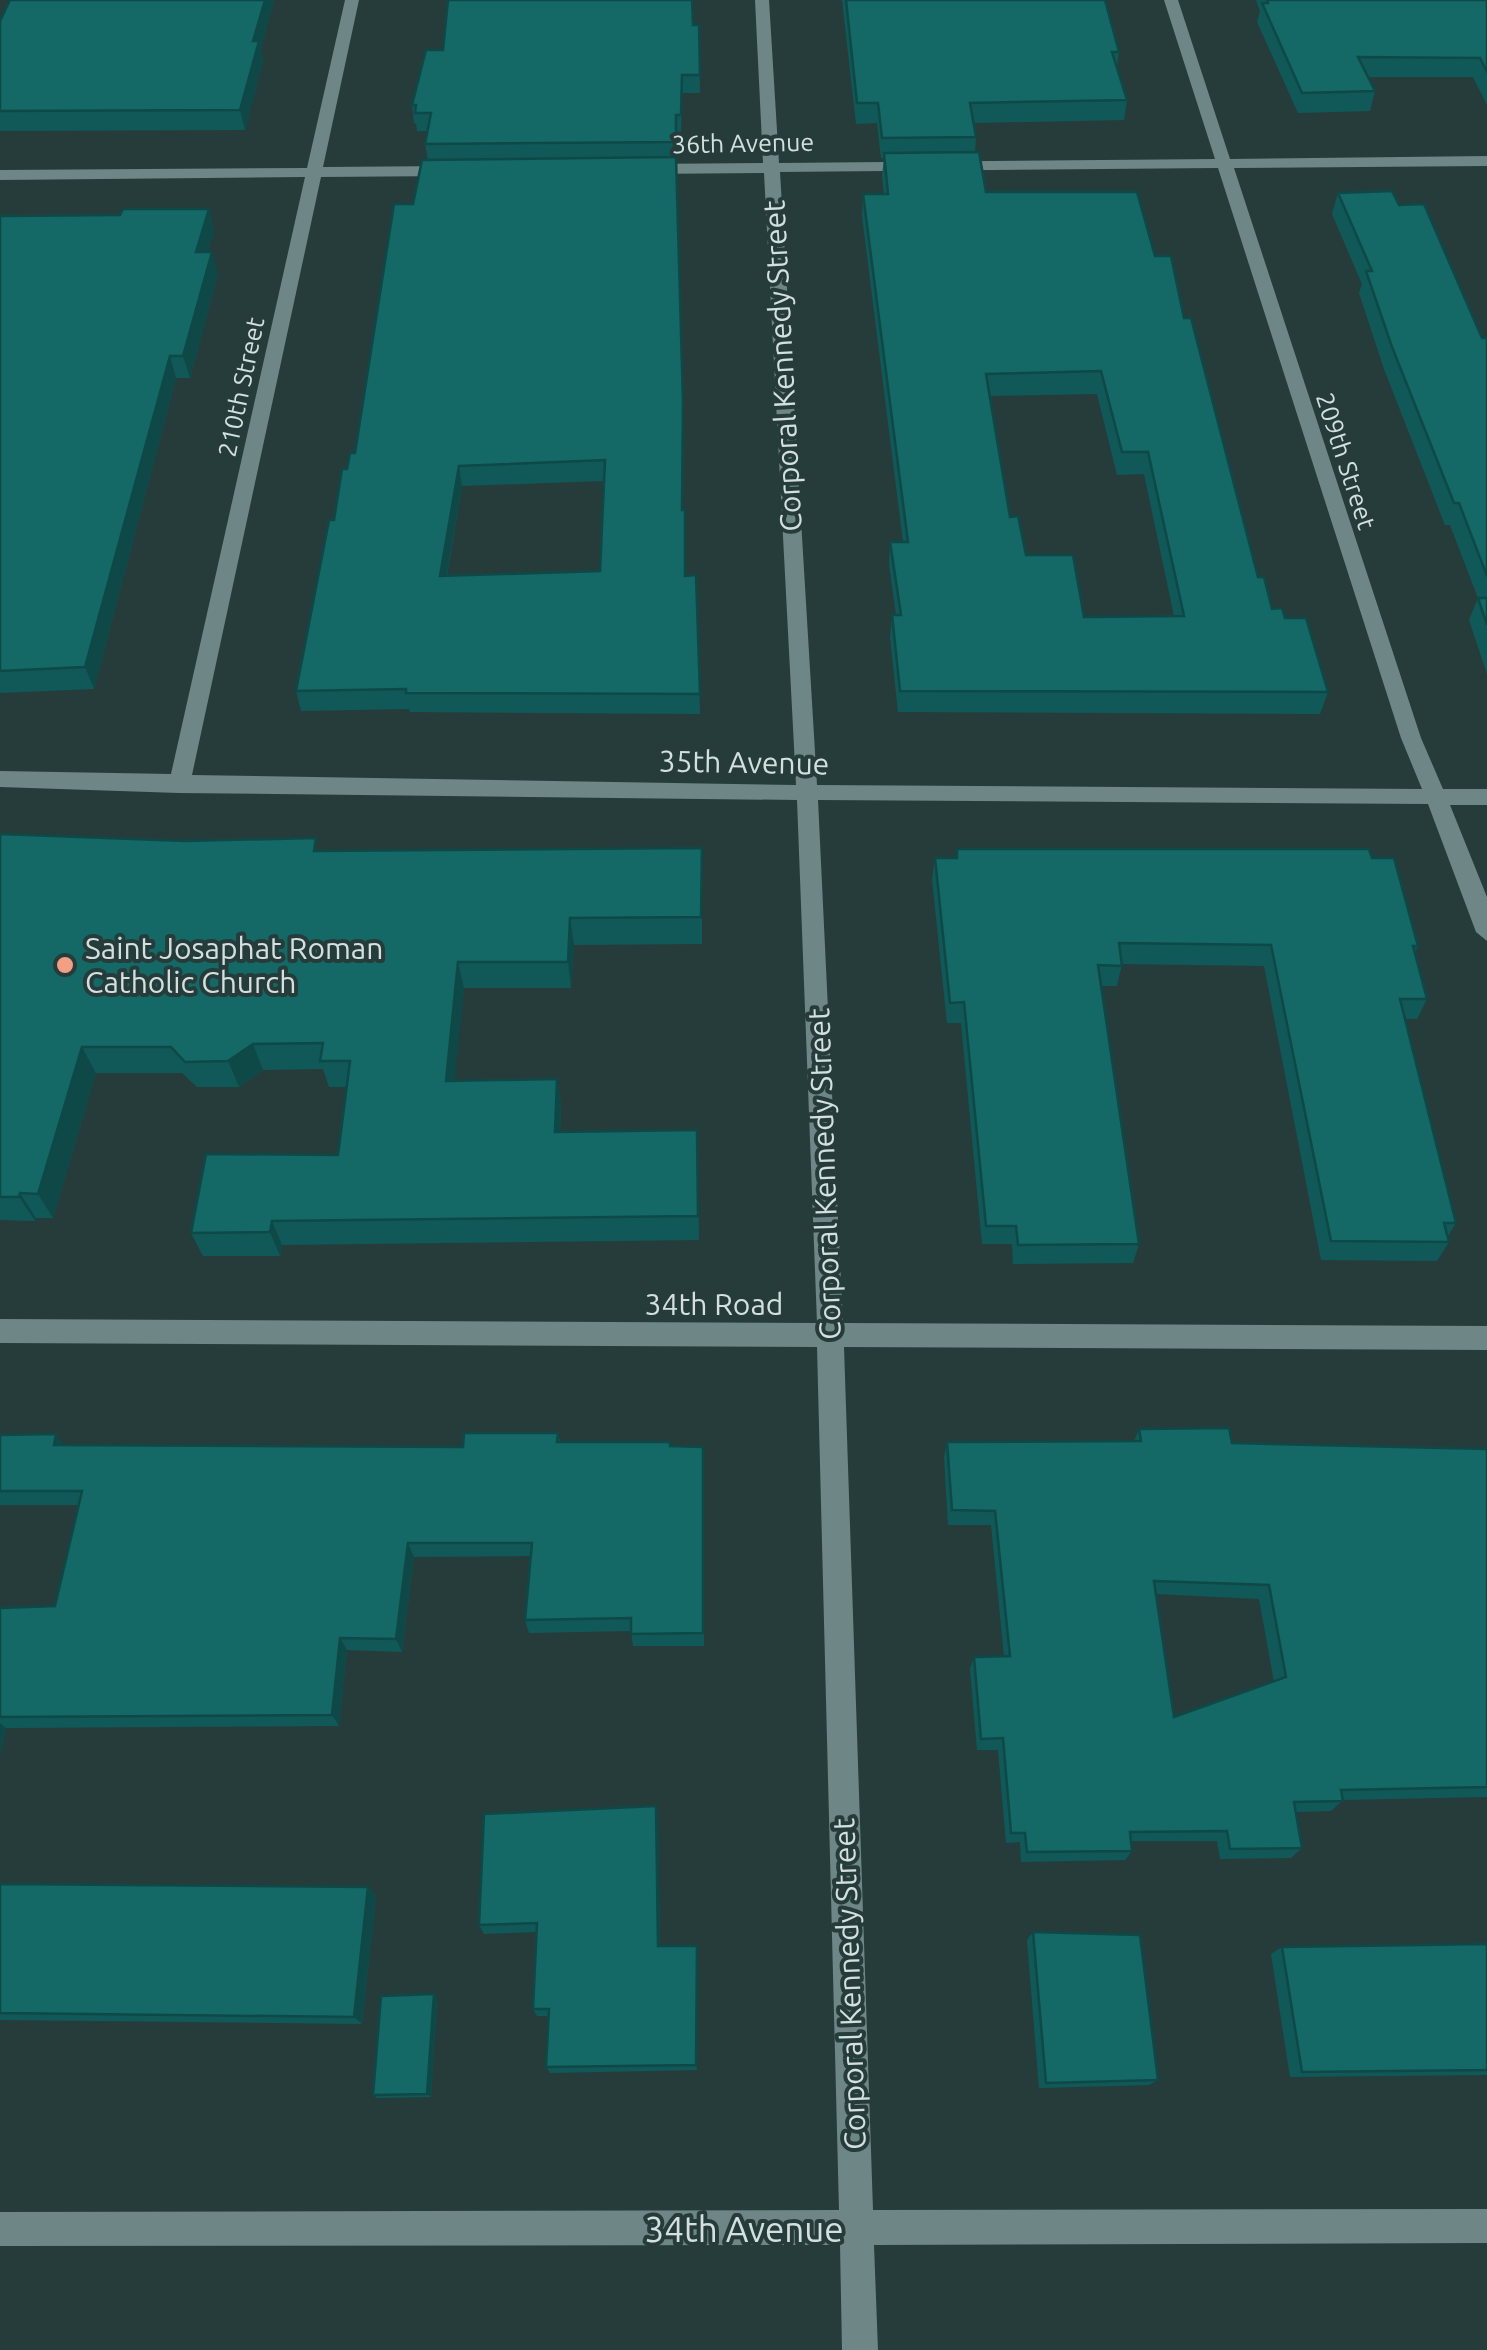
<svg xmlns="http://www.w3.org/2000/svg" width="1487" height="2350" font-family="Ubuntu,sans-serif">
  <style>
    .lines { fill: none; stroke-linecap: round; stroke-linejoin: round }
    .minor { fill: #6e8685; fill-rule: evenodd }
    .wall { fill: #115958; fill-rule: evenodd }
    .shaded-wall { fill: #0e4947 }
    .building { fill: #146866; stroke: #0e4947; stroke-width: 2.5; fill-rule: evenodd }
    .poi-dot { fill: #f39f84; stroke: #263c3b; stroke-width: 4 }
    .labels { text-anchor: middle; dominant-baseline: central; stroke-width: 8; stroke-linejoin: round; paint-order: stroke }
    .far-street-label { font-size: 25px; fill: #d3e0df; stroke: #263c3b }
    .street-label { font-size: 30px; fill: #d3e0df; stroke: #263c3b }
    .poi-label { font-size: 30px; fill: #d3e0df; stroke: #263c3b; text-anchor: start }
    .near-street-label { font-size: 35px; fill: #d3e0df; stroke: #263c3b }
  </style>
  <rect width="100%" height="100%" fill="#263c3b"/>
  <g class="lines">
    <path class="minor" d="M345,0H359L323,167L452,166L460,171L452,176L321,177L192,775L796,785L764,173L642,174L634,169L642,164L763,163L755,0H769L779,163L1215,159L1164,0H1178L1230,159L1487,156V166L1234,168L1421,738L1443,789H1487V805H1450L1487,897V941L1476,932L1428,804L818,800L843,1323L1487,1326V1350L844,1347L873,2210L1487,2209V2243L874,2245L878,2350H842L840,2245L0,2246V2212L839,2210L817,1347L0,1343V1319L817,1323L797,800L179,793L0,787V771L171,774L305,177L0,180V170L307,168ZM1218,168L1401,738L1422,789L817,785L780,172Z"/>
  </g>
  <g class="wall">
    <path d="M10,0H274L261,49L263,61L245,130L0,131V21Z"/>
    <path d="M842,0H1105L1119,52L1117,66L1127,100L1124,120L974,123L976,137L975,152L986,192L1155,256L1184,318L1258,577L1272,609L1285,618L1328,692L1320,714L898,712L890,637L892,615H896L889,564L890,542H903L862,216L863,194H884L882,175L884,158H881L877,123L856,124ZM1097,394L1117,475L1144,474L1174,616L1084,617L1026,555L1010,517L990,396Z"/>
    <path d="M1256,0H1487V105L1473,77H1368L1375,91L1370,111L1298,113L1257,22L1260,11Z"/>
    <path d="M699,25L700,93H682L681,133H676L684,422L683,510L686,576L696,575L700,714L410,712L409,709L301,711L296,691L334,520L347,469L355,453L413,204L428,160L425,144L428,131H417L416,123L414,124L412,105L443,50ZM604,481L600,571L447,576L462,486Z"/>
    <path d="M1338,193L1399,205L1482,338H1487V674L1469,620L1478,598L1450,525H1445L1384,369L1359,293L1362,284L1332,214Z"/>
    <path d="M209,209L214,231L208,252L218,274L190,378H176L94,689L0,693V216L120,215Z"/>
    <path d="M0,834L320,850L702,875V944L574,945L571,988H464L454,1081L557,1079L561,1105L560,1132L698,1155L699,1240L282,1245L280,1256H203L191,1233L338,1155L347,1087H329L323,1069L263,1070L239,1087H197L182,1073H96L53,1218H36L35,1221L0,1220Z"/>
    <path d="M957,849L1372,858L1418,946L1415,953L1427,999L1417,1019H1405L1456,1223L1448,1236L1449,1242L1437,1261L1321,1260L1264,966L1122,964L1117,986H1101L1139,1244L1133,1263L1013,1264L1012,1244H982L961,1023H947L932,879L935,858H956Z"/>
    <path d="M1139,1429L1232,1443L1487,1449V1797L1343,1800L1331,1811L1296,1812L1302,1848L1291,1858L1220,1859L1217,1841H1131L1132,1851L1125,1860L1021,1862L1020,1842L1006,1843L998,1750H977L970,1669L974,1657L1004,1656L991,1525H948L944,1457L947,1442L1134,1441ZM1156,1594L1259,1599L1274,1682L1174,1717Z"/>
    <path d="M558,1433L560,1442L703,1447L704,1646H633L631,1631L529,1633L525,1620L530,1556L414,1557L402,1652L347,1650L339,1726L6,1728L0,1755V1608L55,1606L79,1505H0V1435L65,1445L463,1447Z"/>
    <path d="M656,1806L658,1817L660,1946L698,1954L697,2070L550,2073L546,2067L548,2016H537L533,2009L537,1932L484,1934L479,1925Z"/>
    <path d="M0,1884L368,1887L376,1896L362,2024L0,2020Z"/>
    <path d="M1033,1932L1158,2080L1149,2085L1039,2088L1027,1940Z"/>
    <path d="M1487,1944V2075L1290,2077L1271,1954L1282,1947Z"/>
    <path d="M434,1994L437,1998L431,2097L377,2098L373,2095Z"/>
  </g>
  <g class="shaded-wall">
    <path d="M265,0H274L261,49L263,61L245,130L240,110L253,41Z"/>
    <path d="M209,209L214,231L202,274L196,252Z"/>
    <path d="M212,252L218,274L190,378L183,356Z"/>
    <path d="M170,356L176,378L94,689L85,667Z"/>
    <path d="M459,466L462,486L443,596L440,576Z"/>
    <path d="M570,918L574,945L571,988L568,962Z"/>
    <path d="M458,962L464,988L452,1106L446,1081Z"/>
    <path d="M253,1044L263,1070L239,1087L228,1061Z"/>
    <path d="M82,1047L96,1073L53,1218L38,1194Z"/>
    <path d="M557,1079L561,1105L559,1157L555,1132Z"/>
    <path d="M20,1193L36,1218L35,1221L19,1197Z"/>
    <path d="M272,1221L282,1245L280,1256L270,1232Z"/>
    <path d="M56,1434L67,1449L54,1445Z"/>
    <path d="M408,1543L414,1557L402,1652L396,1639Z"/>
    <path d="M340,1638L347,1650L339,1726L332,1715Z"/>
    <path d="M0,1723L6,1728L0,1755Z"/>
    <path d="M656,1806L658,1817L660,1954L658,1946Z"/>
    <path d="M368,1887L376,1896L362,2024L354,2017Z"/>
    <path d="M697,1946L698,1954L697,2070L696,2065Z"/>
    <path d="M434,1994L437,1998L431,2097L427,2094Z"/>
  </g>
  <g class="building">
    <path d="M10,0H265L253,41H259L240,110L0,111V21Z"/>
    <path d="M448,0H692L693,25H699L700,75H682L681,115H676V142L425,144L431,113H415L416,105H412L426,50H443Z"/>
    <path d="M846,0H1105L1119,52H1112L1127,100L970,103L976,137L882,138L878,103H857Z"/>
    <path d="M1267,0H1487V72L1480,58L1358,57L1375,91L1302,93L1262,3H1268Z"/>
    <path d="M979,152L986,192H1137L1155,256H1171L1184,318H1191L1258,577H1264L1272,609L1282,608L1285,618H1306L1328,692L900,691L892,615H901L890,542H908L863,194H888L884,153ZM1101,371L1122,452H1148L1184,616L1084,617L1073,555H1026L1018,516L1010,517L986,374Z"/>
    <path d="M676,157L683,402L682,510H685V576L696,575L700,694L406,693V689L296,691L329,520H334L342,469H347L350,453H355L394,204H413L422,160ZM605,460L600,571L440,576L459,466Z"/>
    <path d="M1392,191L1399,205L1424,204L1482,338H1487V576L1459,503H1454L1392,347L1366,271H1372L1338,193Z"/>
    <path d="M123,209H209L196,252H212L183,356H170L85,667L0,671V216L120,215Z"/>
    <path d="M1478,598H1487V625Z"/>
    <path d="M0,834L185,841L316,838L314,851L702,848L701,917L570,918L568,962H458L446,1081L557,1079L555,1132L697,1130L698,1216L272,1221L270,1232L191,1233L206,1154L338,1155L350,1061H320L323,1043L253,1044L228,1061L185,1062L171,1047H82L38,1194L20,1193L19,1197H0Z"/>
    <path d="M957,849H1369L1372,858H1394L1418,946H1413L1427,999H1400L1456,1223H1444L1449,1242L1331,1241L1271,945L1119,943L1122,966L1098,965L1139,1244L1018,1245L1016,1226H986L964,1002L950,1003L935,858H957Z"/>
    <path d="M1229,1428L1232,1443L1487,1449V1787L1341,1790L1343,1801L1294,1802L1302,1848L1230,1849L1227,1831L1130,1832L1132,1851L1027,1852L1025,1833H1011L1003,1738L981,1739L974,1657L1010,1656L995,1511L952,1510L947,1442L1141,1441L1139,1429ZM1154,1581L1269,1585L1286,1677L1174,1717Z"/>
    <path d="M464,1433H558L557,1442H670V1446L703,1447V1633L631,1634V1618L525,1620L532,1543H408L396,1639L340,1638L332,1715L0,1717V1608L55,1606L82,1491H0V1435L56,1434L54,1445L463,1447Z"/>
    <path d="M656,1806L658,1946H697L696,2065L546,2067L549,2009H533L537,1923L479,1925L484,1814Z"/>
    <path d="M0,1884L368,1887L354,2017L0,2013Z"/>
    <path d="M1033,1932L1140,1935L1158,2080L1046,2083Z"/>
    <path d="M1487,1944V2070L1302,2072L1282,1947Z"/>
    <path d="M434,1994L427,2094L373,2095L381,1996Z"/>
  </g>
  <circle class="poi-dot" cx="65" cy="965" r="10"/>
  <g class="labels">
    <g class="far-street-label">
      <text transform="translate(743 143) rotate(-1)">36th Avenue</text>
      <text transform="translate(241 387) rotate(-78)">210th Street</text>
      <text transform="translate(1346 461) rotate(72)">209th Street</text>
    </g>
    <g class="street-label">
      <text transform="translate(782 366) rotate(-93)">Corporal Kennedy Street</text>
      <text transform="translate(744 762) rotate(1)">35th Avenue</text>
      <text transform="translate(824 1174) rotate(-92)">Corporal Kennedy Street</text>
      <text x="714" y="1304">34th Road</text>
      <text transform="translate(849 1984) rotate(-92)">Corporal Kennedy Street</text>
    </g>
    <g class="poi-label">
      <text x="85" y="948">Saint Josaphat Roman<tspan x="85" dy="34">Catholic Church</tspan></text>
    </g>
    <g class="near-street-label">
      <text x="744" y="2229">34th Avenue</text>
    </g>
  </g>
</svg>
